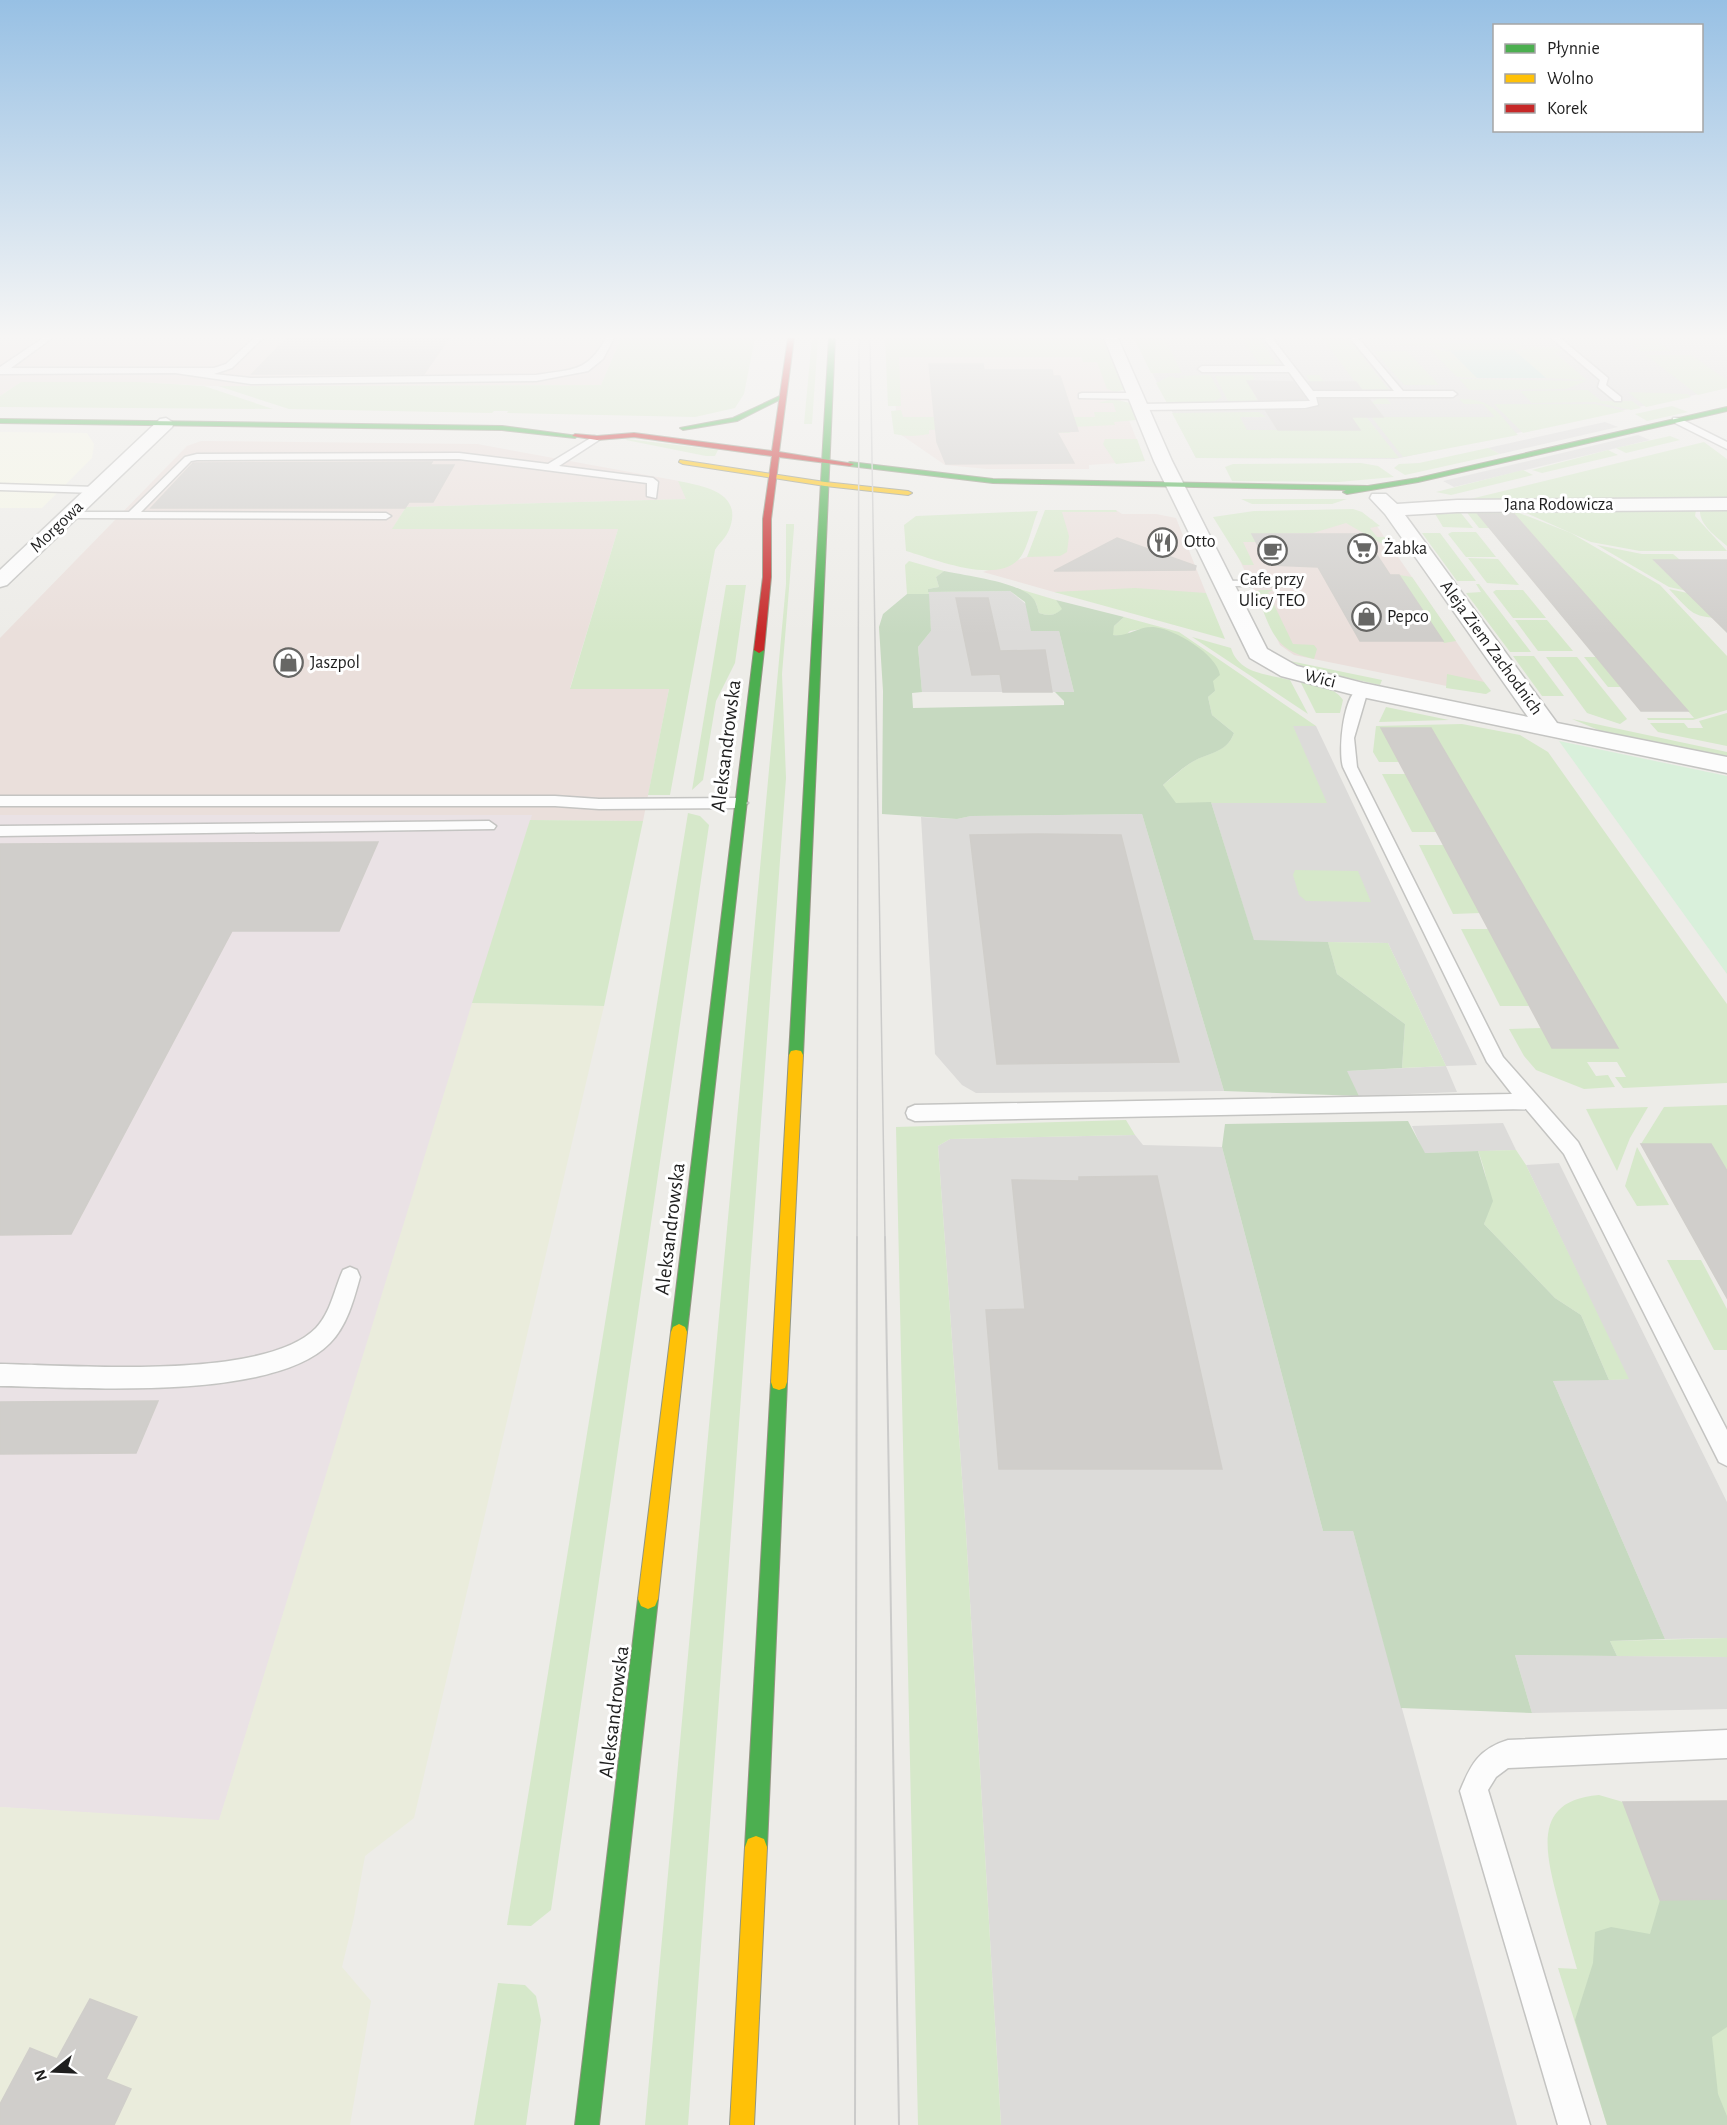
<svg xmlns="http://www.w3.org/2000/svg" width="1727" height="2125" font-family="'Alegreya Sans',sans-serif">
  <style>
    .residential { fill: #dcdbd9 }
    .commercial { fill: #eadfdb }
    .industrial { fill: #eae2e5 }
    .education { fill: #f4f5e5 }
    .farmland { fill: #eaecdc }
    .grass { fill: #d6e8ca }
    .forest { fill: #c6d9c0 }
    .park { fill: #d9f0db }
    .pitch { fill: #b8e0d4 }
    .building { fill: #d0cecb; stroke: #d0ceca; stroke-width: 1.5 }
    .lines { fill: none; stroke-linecap: round; stroke-linejoin: round }
    .lane-casing { stroke: #c4c4c2; stroke-width: 3 }
    .street-casing { stroke: #c4c4c2; stroke-width: 3 }
    .fast-casing { stroke: #929582; stroke-width: 2 }
    .slow-casing { stroke: #929582; stroke-width: 2 }
    .jam-casing { stroke: #929582; stroke-width: 2 }
    .lane { fill: #fcfcfc; fill-rule: evenodd }
    .street { fill: #fcfcfc; fill-rule: evenodd }
    .fast { fill: #4caf50; fill-rule: evenodd }
    .slow { fill: #ffc107; fill-rule: evenodd }
    .jam { fill: #c62828; fill-rule: evenodd }
    .tram-far1 { stroke: #cbcbca; stroke-width: 1.5 }
    .tram { stroke: #cbcbca; stroke-width: 2 }
    .labels { text-anchor: middle; dominant-baseline: central; stroke-width: 6; stroke-linejoin: round; paint-order: stroke }
    .far-street-label { font-size: 18px; fill: #1f1f1f; stroke: #fff }
    .far-poi-label { font-size: 18px; fill: #1f1f1f; stroke: #fff; text-anchor: start }
    .street-label { font-size: 21px; fill: #1f1f1f; stroke: #fff }
  </style>
  <rect width="100%" height="100%" fill="#edece8"/>
  <g class="residential">
    <path d="M1134,338H1727V388L1395,459L1196,458Z"/>
    <path d="M1605,422L1618,427L1500,454L1488,448Z"/>
    <path d="M1638,435L1650,440L1454,487L1443,481Z"/>
    <path d="M1010,591L1059,631L1074,692H922L918,647L931,631L928,592Z"/>
    <path d="M1292,725L1316,726L1477,1065L1446,1066L1457,1092L1359,1096L1346,1071L1446,1066L1388,943L1254,941L1211,802L1326,803Z"/>
    <path d="M1142,814L1224,1091L976,1093L962,1085L935,1054L921,817L957,819L971,816Z"/>
    <path d="M1503,1123L1516,1150L1424,1153L1412,1126Z"/>
    <path d="M1135,1135L1143,1145L1222,1147L1323,1531H1353L1517,2125H1001L966,1533L938,1146L950,1139Z"/>
    <path d="M1559,1163L1727,1502V1638L1665,1639L1553,1381L1628,1379L1526,1165Z"/>
    <path d="M1515,1655L1727,1657V1709L1532,1713Z"/>
  </g>
  <g class="commercial">
    <path d="M0,338H621L601,385L211,386L140,382H21L0,396Z"/>
    <path d="M893,354H1103L1145,461L1089,465V469H987L945,465L897,432Z"/>
    <path d="M201,441L477,444L679,481L687,499L406,507L393,528L618,529L570,688L669,689L643,821L530,820L531,815H0V638L187,446Z"/>
    <path d="M1116,510L1122,514H1156L1176,518L1206,593L1054,592L983,572L1027,557L1062,512Z"/>
    <path d="M1372,519L1484,682L1486,694L1294,655L1280,645L1222,523Z"/>
  </g>
  <path class="industrial" d="M0,815H532L219,1821L0,1807Z"/>
  <path class="education" d="M0,432L87,433L94,444L92,458L42,508H0Z"/>
  <path class="farmland" d="M472,1003L604,1006L414,1818L365,1856L354,1917L342,1967L371,2001L350,2125H0V1807L219,1820Z"/>
  <g class="grass">
    <path d="M621,338H755L744,394L735,408L695,417L507,413L508,411H494L492,413L289,409L218,386L601,385Z"/>
    <path d="M812,338H818L812,424H804Z"/>
    <path d="M885,338H1102L1125,389L1116,392L1107,389L1097,362H1083L1081,357H899L901,406H888Z"/>
    <path d="M1134,338H1164L1182,373H1151Z"/>
    <path d="M1242,338H1260L1277,366L1261,367Z"/>
    <path d="M1322,338H1348L1389,390L1322,389L1314,387L1306,375H1319L1324,382H1355Z"/>
    <path d="M1643,338H1652L1671,351H1640L1627,341Z"/>
    <path d="M1394,343H1519L1524,347L1514,350H1449L1438,346L1400,345Z"/>
    <path d="M1531,347H1556L1564,352L1555,353L1587,380L1546,378L1516,352Z"/>
    <path d="M1429,348L1451,352L1477,378L1457,377Z"/>
    <path d="M1374,351H1407L1439,385H1404Z"/>
    <path d="M1646,355H1691L1727,380V388L1698,395Z"/>
    <path d="M1208,375L1211,376L1222,397L1212,403L1168,405L1156,383L1170,376L1176,378H1170H1188L1178,376Z"/>
    <path d="M1252,375L1255,379L1248,382L1258,402L1228,401L1215,376Z"/>
    <path d="M1459,379L1586,381L1566,389L1469,390Z"/>
    <path d="M21,382H140L204,386L273,409L0,407V396Z"/>
    <path d="M1588,390L1601,401H1632L1641,408L1631,410L1595,402L1532,403L1520,391Z"/>
    <path d="M1628,392L1688,394L1691,397L1646,407Z"/>
    <path d="M1386,398L1391,404H1374L1384,417H1495L1483,404H1464L1459,399C1493,399 1496,411 1518,435L1403,457L1370,415L1371,403L1377,399Z"/>
    <path d="M1113,399L1130,403L1136,420L1114,422L1115,425L1071,427L1072,431L1069,433L947,429L929,430V434C918,436 908,437 894,434L891,411L901,410L903,417H1095L1094,412H1116L1113,403H1098Z"/>
    <path d="M1494,404H1595L1625,411L1523,433Z"/>
    <path d="M1672,406L1688,412L1647,421L1635,414Z"/>
    <path d="M1259,412L1266,417H1240L1247,430H1359L1350,417L1364,414L1399,458H1196L1172,413Z"/>
    <path d="M1670,436L1680,440L1626,453L1616,448Z"/>
    <path d="M1105,439H1137L1145,461L1116,464L1103,444Z"/>
    <path d="M626,440L627,439L718,450L715,456H706Z"/>
    <path d="M1704,442L1727,459V501H1462Z"/>
    <path d="M1488,448L1500,454L1405,475L1394,468L1399,464L1419,463Z"/>
    <path d="M1608,450L1618,455L1542,473L1532,470Z"/>
    <path d="M1361,463L1378,466L1394,477L1339,482L1232,481L1225,467L1233,464Z"/>
    <path d="M1523,470L1533,475L1451,495L1436,492Z"/>
    <path d="M678,481C705,486 744,493 729,530C726,538 719,543 715,550L670,795H648L669,689H570L618,529H392L406,507L686,499Z"/>
    <path d="M1241,499H1347L1332,504H1252Z"/>
    <path d="M1353,509L1362,512L1380,526L1370,528L1377,537H1385L1390,543L1384,545L1346,523L1313,533L1253,534L1256,542H1243L1254,565H1243L1213,517L1254,511Z"/>
    <path d="M1045,510H1116L1117,512H1062L1069,536L1067,552L1060,556L1027,557Z"/>
    <path d="M1465,510L1514,511L1571,533L1660,585L1727,656V710L1693,720H1648L1647,718H1694L1517,517H1481L1489,528H1479Z"/>
    <path d="M1696,510L1695,516L1727,551H1640L1591,542L1522,511Z"/>
    <path d="M1700,510H1727V546C1717,537 1699,525 1700,510Z"/>
    <path d="M1038,511C1032,525 1028,549 1019,559C996,585 934,559 906,551L904,525L916,516Z"/>
    <path d="M1434,512H1460L1473,528L1443,527Z"/>
    <path d="M786,524H794V528L782,674L786,778L688,2125H645L786,584Z"/>
    <path d="M1452,532H1476L1496,557H1466L1448,534Z"/>
    <path d="M1422,533H1440L1476,581H1457Z"/>
    <path d="M1597,545L1642,554H1673L1680,560L1654,561L1673,579L1727,578V600L1669,587Z"/>
    <path d="M1468,558L1498,559L1519,585L1487,583Z"/>
    <path d="M909,561L944,571L936,577L939,587L928,589L929,594H907L905,565Z"/>
    <path d="M1399,575L1412,577L1456,641L1444,643Z"/>
    <path d="M1476,584H1479L1531,652H1510L1466,593L1481,592Z"/>
    <path d="M726,585H746L735,663L716,701L703,780L692,790Z"/>
    <path d="M1016,588L1056,600L1063,609C1054,616 1049,616 1039,613L1036,603Z"/>
    <path d="M1135,588L1206,593L1225,639L1054,592Z"/>
    <path d="M1669,589L1720,600L1727,618C1692,618 1693,614 1669,589Z"/>
    <path d="M1260,590H1274L1268,592L1293,644L1314,645L1317,649L1314,659C1271,650 1272,628 1255,592Z"/>
    <path d="M1496,590H1523L1546,618H1513L1493,592Z"/>
    <path d="M1124,617L1179,632L1316,726H1293L1327,803H1175L1163,785C1172,778 1180,770 1189,764C1205,752 1226,755 1234,733L1212,715L1208,697L1215,691L1154,627L1130,631L1125,636L1112,635L1114,626Z"/>
    <path d="M1515,620H1547L1573,651H1538Z"/>
    <path d="M1192,637L1231,648C1239,674 1267,674 1290,680L1308,714Z"/>
    <path d="M1513,656H1534L1564,696H1542Z"/>
    <path d="M1546,657H1577L1627,719L1620,724L1587,713Z"/>
    <path d="M1584,657H1596L1621,687H1608Z"/>
    <path d="M1290,661L1382,680L1380,685L1308,669Z"/>
    <path d="M1447,674L1484,682L1491,691L1486,694L1446,688Z"/>
    <path d="M1300,681C1315,685 1334,686 1343,700L1340,713H1316Z"/>
    <path d="M1386,707L1449,720L1379,722Z"/>
    <path d="M1727,713V746L1658,732L1650,723H1684L1688,728H1703L1699,721Z"/>
    <path d="M1572,719L1727,752V760L1608,734Z"/>
    <path d="M1462,724L1520,735L1548,752L1727,1004V1083L1623,1088L1615,1077H1626L1617,1062H1587L1596,1076L1608,1075L1615,1087L1584,1089L1536,1070L1524,1056L1509,1029L1541,1028L1552,1048L1617,1047L1431,728H1382L1399,762H1379L1373,752L1376,726Z"/>
    <path d="M1382,774H1406L1437,832H1412Z"/>
    <path d="M688,813L700,816L709,825L551,1910L531,1926L507,1925Z"/>
    <path d="M530,820L643,821L604,1006L472,1003Z"/>
    <path d="M1419,845H1444L1480,913L1453,914Z"/>
    <path d="M1295,870L1358,871L1371,902L1306,901L1299,895L1293,875Z"/>
    <path d="M1461,929H1489L1529,1006H1500Z"/>
    <path d="M1328,942L1388,943L1446,1066L1402,1068L1405,1024L1337,974Z"/>
    <path d="M1727,1105V1171L1711,1144H1641L1664,1107Z"/>
    <path d="M1648,1107L1630,1138L1617,1171L1586,1109Z"/>
    <path d="M1126,1120L1135,1135L950,1139L938,1146L966,1533L1001,2125H918L896,1127Z"/>
    <path d="M1637,1147L1669,1205L1637,1206L1625,1186Z"/>
    <path d="M1516,1150L1526,1165L1629,1379L1609,1380L1581,1315L1555,1298L1484,1224C1493,1199 1487,1175 1478,1151Z"/>
    <path d="M1667,1260H1701L1727,1309V1350H1714Z"/>
    <path d="M1727,1638V1657L1617,1656L1610,1641Z"/>
    <path d="M1599,1795L1623,1802L1660,1899H1727V2125H1607L1558,1968L1577,1969C1570,1945 1563,1921 1557,1897C1545,1850 1533,1800 1599,1795Z"/>
    <path d="M498,1983L525,1985L536,1996L541,2020L526,2125H474Z"/>
  </g>
  <g class="forest">
    <path d="M944,571C967,576 1013,581 1031,596C1036,601 1037,606 1039,613C1049,616 1054,616 1062,609L1056,600L1124,617L1114,626L1113,635C1128,637 1138,626 1154,627C1174,629 1217,654 1220,675L1213,681L1215,691L1208,697L1212,715L1234,733C1226,755 1206,752 1189,764C1180,770 1171,778 1163,785L1176,803L1211,802L1254,940L1328,942L1337,974L1405,1024L1402,1068L1347,1071L1359,1096L1224,1091L1142,814L971,816L957,819L882,814L883,691L879,627L883,614L907,594H929L931,631L918,647L922,692L912,693L913,708L1064,705V701L1055,692H1074L1059,631H1031L1025,602L1010,591L928,592V589L939,587L936,577Z"/>
    <path d="M1408,1121L1425,1153L1478,1151L1493,1201L1484,1224L1555,1298L1581,1315L1609,1380L1553,1381L1665,1639L1610,1641L1617,1656L1515,1655L1532,1713L1401,1708L1353,1531H1323L1222,1147L1225,1124Z"/>
    <path d="M1727,1899V2027L1712,2037L1718,2094L1727,2116V2125H1607L1575,2020L1593,1963L1595,1932L1611,1927L1650,1934L1660,1900Z"/>
  </g>
  <path class="park" d="M1559,741L1727,776V974Z"/>
  <path class="pitch" d="M1449,350H1514L1546,378H1477Z"/>
  <g class="building">
    <path d="M287,338H449L424,374H252Z"/>
    <path d="M929,364H983L984,370H1052L1053,376H1060L1078,431L1057,432L1074,463L946,464L937,442Z"/>
    <path d="M1247,381L1293,382L1306,399L1259,400Z"/>
    <path d="M1309,382H1356L1361,389H1314Z"/>
    <path d="M1319,399H1369L1383,417H1351L1360,430H1278L1266,411L1306,410L1320,406Z"/>
    <path d="M432,462L430,465H454L433,502H409L405,508H151L193,463Z"/>
    <path d="M1478,514H1514L1688,711H1641Z"/>
    <path d="M1252,534H1363L1390,575H1399L1443,641H1360L1318,567L1268,565Z"/>
    <path d="M1117,538L1196,566L1195,570L1054,571Z"/>
    <path d="M1654,560H1727V632Z"/>
    <path d="M956,598H988L1000,651L1045,650L1052,692H1003L1000,674L972,675Z"/>
    <path d="M1381,728H1431L1618,1048H1552Z"/>
    <path d="M1038,834L1121,835L1179,1062L997,1064L970,835Z"/>
    <path d="M378,842L339,931H232L71,1234L0,1235V844Z"/>
    <path d="M1641,1144H1711L1727,1171V1298Z"/>
    <path d="M1157,1176L1222,1469H999L986,1310L1025,1309L1012,1180L1079,1181V1177Z"/>
    <path d="M158,1401L136,1453L0,1454V1402Z"/>
    <path d="M1727,1801V1899L1660,1900L1623,1802Z"/>
    <path d="M90,1999L137,2017L106,2079L131,2089L114,2125H0V2104L30,2048L57,2059Z"/>
  </g>
  <g class="lines">
    <defs>
      <g id="lane">
        <path d="M43,338H52L11,368H214L226,364L254,338H263L232,368L214,374L251,378L536,375C572,369 587,373 606,338H614L603,359L588,371L536,381L251,384L175,373L0,374V367Z"/>
        <path d="M1264,338H1272L1313,391H1394L1350,338H1358L1403,391H1453L1457,394L1453,397H1316L1318,405L1305,408L1142,410L1138,407L1142,404L1310,401L1289,372H1202L1198,369L1202,366H1285Z"/>
        <path d="M1551,338H1560L1608,378L1606,385L1621,397V401H1615L1598,387L1600,380Z"/>
        <path d="M1082,393H1137L1141,396L1137,399L1079,398V394Z"/>
        <path d="M1673,418H1679L1727,442V449L1673,422Z"/>
        <path d="M594,436L602,438L559,466L653,478L658,482L656,498L647,496V483L459,459L197,460L191,461L141,512L386,513L391,516L386,519L69,518L64,515L69,512H129L185,457L197,454L459,453L548,464Z"/>
        <path d="M0,484L96,487L101,490L96,493L0,490Z"/>
        <path d="M1225,581L1285,580L1291,583L1285,586H1221L1219,584Z"/>
        <path d="M1362,686L1368,690L1354,738L1357,767L1503,1057L1578,1142L1727,1430V1466L1719,1462L1564,1154L1526,1109L915,1121L908,1118L906,1113L908,1108L915,1105L1512,1094L1487,1062L1343,767C1338,751 1343,691 1362,686Z"/>
        <path d="M0,796H555L599,799L741,798L748,803L741,808L599,809L555,806H0Z"/>
        <path d="M489,821L496,826L494,829L0,836V826Z"/>
        <path d="M350,1267L357,1270L360,1277C354,1299 347,1326 330,1343C273,1402 79,1387 0,1386V1364C72,1365 265,1381 316,1328C331,1312 334,1290 343,1270Z"/>
        <path d="M1727,1730V1758L1508,1768L1496,1777L1488,1790L1590,2125H1558L1460,1791C1471,1764 1479,1749 1508,1740Z"/>
      </g>
      <g id="street">
        <path d="M1104,338H1118L1172,461L1267,649L1297,666L1363,683L1528,717L1385,514L1370,498L1372,494H1386L1397,504L1457,500L1727,498V510L1457,512L1405,515L1557,723L1727,757V773L1362,697L1281,676L1250,658L1154,461Z"/>
        <path d="M166,418L174,423L172,427L7,585L0,587V570L160,419Z"/>
      </g>
      <g id="fast">
        <path d="M829,338H835L803,1055L801,1059H791L789,1055Z"/>
        <path d="M780,396L785,397L737,421L683,430L680,428L733,418Z"/>
        <path d="M1727,407V411L1418,482L1347,494L1343,492L1346,490L993,483L850,466L846,464L850,462L993,479L1368,486L1418,478Z"/>
        <path d="M0,419L502,426L578,436L575,438L502,430L0,423Z"/>
        <path d="M759,647L764,650L687,1332L685,1337L679,1340L673,1337L671,1332L754,650Z"/>
        <path d="M779,1374L785,1376L787,1382L767,1847L764,1855L756,1858L748,1855L745,1847L771,1382L773,1376Z"/>
        <path d="M648,1589L655,1592L658,1599L599,2125H575L638,1599L641,1592Z"/>
      </g>
      <g id="slow">
        <path d="M680,460L825,482L908,491L912,493L908,495L825,486L683,464L679,462Z"/>
        <path d="M796,1050L801,1051L803,1055L787,1382L785,1388L779,1390L773,1388L771,1382L789,1055L791,1051Z"/>
        <path d="M679,1324L685,1327L687,1332L658,1599L655,1606L648,1609L641,1606L638,1599L671,1332L673,1327Z"/>
        <path d="M756,1836L764,1839L767,1847L754,2125H730L745,1847L748,1839Z"/>
      </g>
      <path id="jam" d="M788,338H794L779,452L854,464L850,466L779,457L771,519V577L764,650L759,653L754,650L763,577V519L772,456L634,437L597,440L572,436L575,434L597,436L634,433L772,451Z"/>
    </defs>
    <use href="#lane" class="lane-casing"/>
    <use href="#street" class="street-casing"/>
    <use href="#fast" class="fast-casing"/>
    <use href="#slow" class="slow-casing"/>
    <use href="#jam" class="jam-casing"/>
    <use href="#lane" class="lane"/>
    <use href="#street" class="street"/>
    <use href="#fast" class="fast"/>
    <use href="#slow" class="slow"/>
    <use href="#jam" class="jam"/>
    <g class="tram-far1">
      <path d="M870,338L885,1239"/>
      <path d="M857,1239L859,338"/>
    </g>
    <g class="tram">
      <path d="M885,1237L899,2125"/>
      <path d="M855,2125L857,1237"/>
    </g>
  </g>
  <linearGradient id="sky" x2="0" y2="1"><stop stop-color="#97c0e4"/><stop offset="0.53" stop-color="#f7f6f5"/><stop offset="1" stop-color="#f7f6f5" stop-opacity="0"/></linearGradient>
  <rect width="1727" height="635" fill="url(#sky)"/>
  <defs>
    <symbol id="restaurant-ring" viewBox="-11 -11 22 22"><circle r="9.5" fill="#fff" stroke="#676765" stroke-width="1.5"/><path d="M-5-6h1v4h1v-4h1v4h1v-4h1v5L-1.5 .5V6h-2V.5L-5-1ZM5-6V6H3V1.5H1.5Q1.5-4 5-6Z" fill="#676765"/></symbol>
    <symbol id="supermarket-ring" viewBox="-11 -11 22 22"><circle r="9.5" fill="#fff" stroke="#676765" stroke-width="1.5"/><path d="M-6-5.5h2.5l.6 2H6L4.5 2H-2.5L-4.4-4H-6ZM-1.5 3.2a1.3 1.3 0 1 0 .1 0ZM3 3.2a1.3 1.3 0 1 0 .1 0Z" fill="#676765"/></symbol>
    <symbol id="cafe-ring" viewBox="-11 -11 22 22"><circle r="9.5" fill="#fff" stroke="#676765" stroke-width="1.5"/><path d="M-5.5-4.5H6V0H3Q3 3.5 0 3.5H-2.5Q-5.5 3.5-5.5 0ZM3-3.2v2h1.7v-2ZM-6 4.5H4V6H-6Z" fill="#676765"/></symbol>
    <symbol id="shop-ring" viewBox="-11 -11 22 22"><circle r="9.5" fill="#fff" stroke="#676765" stroke-width="1.5"/><path d="M-5-2.5h2.3a2.7 3.5 0 0 1 5.4 0H5L5.5 6h-11ZM-1.5-2.5h3a1.5 2.3 0 0 0-3 0Z" fill="#676765"/></symbol>
  </defs>
  <g fill-rule="evenodd">
    <use href="#restaurant-ring" x="1146" y="526" width="33" height="33"/>
    <use href="#supermarket-ring" x="1346" y="532" width="33" height="33"/>
    <use href="#cafe-ring" x="1256" y="534" width="33" height="33"/>
    <use href="#shop-ring" x="1350" y="600" width="33" height="33"/>
    <use href="#shop-ring" x="272" y="646" width="33" height="33"/>
  </g>
  <g class="labels">
    <g class="far-street-label">
      <text x="1559" y="505">Jana Rodowicza</text>
      <text transform="translate(57 527) rotate(-44)">Morgowa</text>
      <text transform="translate(1491 648) rotate(54)">Aleja Ziem Zachodnich</text>
      <text transform="translate(1320 679) rotate(14)">Wici</text>
    </g>
    <g class="far-poi-label">
      <text x="1184" y="542">Otto</text>
      <text x="1384" y="549">Żabka</text>
      <text x="1272" y="580" text-anchor="middle">Cafe przy<tspan x="1272" dy="21">Ulicy TEO</tspan></text>
      <text x="1387" y="617">Pepco</text>
      <text x="310" y="663">Jaszpol</text>
    </g>
    <g class="street-label">
      <text transform="translate(726 746) rotate(-83)">Aleksandrowska</text>
      <text transform="translate(670 1229) rotate(-83)">Aleksandrowska</text>
      <text transform="translate(614 1712) rotate(-83)">Aleksandrowska</text>
    </g>
  </g>
  <rect x="1493" y="24" width="210" height="108" fill="#ffffff" stroke="#a5a5a5" stroke-width="1.5"/>
  <rect x="1505" y="44" width="30" height="9" fill="#4caf50" stroke="#a5a5a5" stroke-width="1.5"/>
  <text x="1547" y="54" font-size="18" fill="#1f1f1f">Płynnie</text>
  <rect x="1505" y="74" width="30" height="9" fill="#ffc107" stroke="#a5a5a5" stroke-width="1.5"/>
  <text x="1547" y="84" font-size="18" fill="#1f1f1f">Wolno</text>
  <rect x="1505" y="104" width="30" height="9" fill="#c62828" stroke="#a5a5a5" stroke-width="1.5"/>
  <text x="1547" y="114" font-size="18" fill="#1f1f1f">Korek</text>
  <g transform="translate(54 2071) rotate(252)" stroke="#ffffff" stroke-width="4.5" paint-order="stroke">
  <path d="M0-4.5L10 22L0 15L-10 22Z" fill="#1f1f1f"/>
  <text y="-9" font-size="16" font-weight="bold" text-anchor="middle" fill="#1f1f1f">N</text>
  </g>
</svg>
